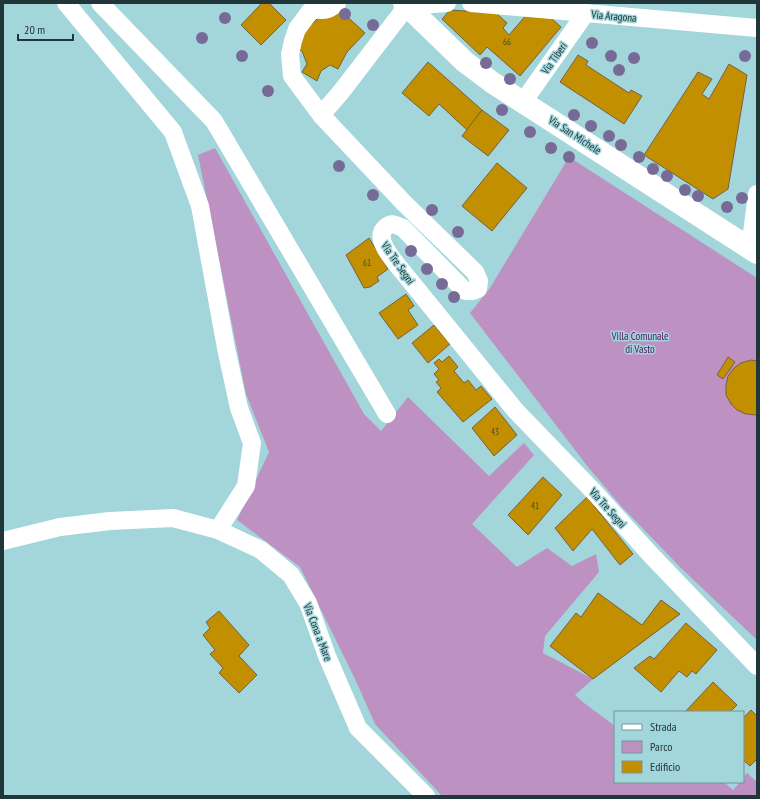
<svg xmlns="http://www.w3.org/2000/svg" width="760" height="799" font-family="'PT Sans Narrow',sans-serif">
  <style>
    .green { fill: #bd91c2 }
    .building { fill: #c28f00; stroke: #746241 }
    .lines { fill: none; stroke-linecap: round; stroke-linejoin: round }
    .minor { stroke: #fff; stroke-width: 18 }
    .tertiary { stroke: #fff; stroke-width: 22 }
    .tree { fill: #786a96 }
    .labels { text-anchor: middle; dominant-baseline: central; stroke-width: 3; stroke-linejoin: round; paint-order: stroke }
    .number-label { font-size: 9px; fill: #494c2a }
    .street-label { font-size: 11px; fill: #213638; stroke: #a2d6db }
    .park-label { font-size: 11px; fill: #55115e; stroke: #a2d6db }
  </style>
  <rect width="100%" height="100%" fill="#a2d6db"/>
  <g class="green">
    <path d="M215,148L364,414L381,431L408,397L489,476L524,443L534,455L472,524L517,567L547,548L572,566L596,554L599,572L545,636L543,653L593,679L575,695L584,703L615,726V782H724L733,790L740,782H743V778L747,773L757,782V796H442L375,724L355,679L300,567L237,520L269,452L246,394L198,155Z"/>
    <path d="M569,157L757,278V640L683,570L622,507L588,467L470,313L490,288Z"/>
  </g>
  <g class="building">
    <path d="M262,3H269L286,20L261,45L241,25Z"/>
    <path d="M339,9L365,33L347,52L338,69L330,65L321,71L317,81L302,72L307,64L302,51L297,49L305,31L321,15Z"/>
    <path d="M450,10L496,13L507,23L503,28L509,35L528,13L550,17L561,27L520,76L487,47L480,55L442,19Z"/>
    <path d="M578,55L588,61L586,65L629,93L631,90L642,96L624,124L560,82Z"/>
    <path d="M428,62L482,110L467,130L439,104L429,116L402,93Z"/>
    <path d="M729,64L747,75L728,189L713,199L644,155L698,72L712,79L702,94L709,99Z"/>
    <path d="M482,110L509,130L488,156L462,136Z"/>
    <path d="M497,163L527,188L492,231L462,206Z"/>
    <path d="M369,238L388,269L377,277L379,281L370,287L364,288L346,255Z"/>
    <path d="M406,294L414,306L408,310L418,325L398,339L379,313Z"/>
    <path d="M434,325L450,344L428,363L412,343Z"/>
    <path d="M449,356L458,367L454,371L464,383L468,380L476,390L481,386L492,399L463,422L437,392L441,388L436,382L439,380L434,374L439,369L434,363L439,359L442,362Z"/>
    <path d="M728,357L735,362L723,379L717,375Z"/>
    <path d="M751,360L757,361V415H756L746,414L737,410L731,404L726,395V385L728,376L734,368L741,363Z"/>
    <path d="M495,407L517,435L494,456L472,428Z"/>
    <path d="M543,477L562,495L528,535L508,515Z"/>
    <path d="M587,497L633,554L620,565L592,529L573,551L555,528Z"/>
    <path d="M598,593L642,625L661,600L680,614L593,679L550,646L576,613L581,617Z"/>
    <path d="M219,611L249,645L239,656L257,675L239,693L219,673L223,668L210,654L215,650L203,635L210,628L206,622Z"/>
    <path d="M686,623L717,650L696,674L692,671L687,677L679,671L661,692L634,668L650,656L654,659Z"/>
    <path d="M713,682L737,705L730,712H685Z"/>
    <path d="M751,710L757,716V759L750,766L743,760V718Z"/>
  </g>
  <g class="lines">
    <g class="minor">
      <path d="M66,3L173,132L200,206L226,348L239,408L252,443L246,486L218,530"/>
      <path d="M100,3L214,121L387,414"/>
      <path d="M337,3C328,11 323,11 312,9L297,29L293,41L290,54L292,76L321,115L337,132L404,203L475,272L479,281L478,289L473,291H465L403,228C396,225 392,222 386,227C372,238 395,262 403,272L515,410L595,493L650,554L757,666"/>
      <path d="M471,3L757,28"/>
      <path d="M523,102L585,14"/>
      <path d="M321,115L341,92L407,6L447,3"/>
      <path d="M750,248L757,194"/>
      <path d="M3,541L60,527L110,521L173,518L218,530L261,550L291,575L308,603L327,656L358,728L426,796"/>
    </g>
    <path class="tertiary" d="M404,3L465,62L493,83L757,253"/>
  </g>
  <g class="tree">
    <circle cx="345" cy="14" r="6"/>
    <circle cx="225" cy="18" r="6"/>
    <circle cx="373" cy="25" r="6"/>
    <circle cx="202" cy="38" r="6"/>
    <circle cx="592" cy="43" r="6"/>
    <circle cx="242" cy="56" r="6"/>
    <circle cx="611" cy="56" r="6"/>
    <circle cx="745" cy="56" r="6"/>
    <circle cx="634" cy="58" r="6"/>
    <circle cx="486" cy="63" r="6"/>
    <circle cx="619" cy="70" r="6"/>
    <circle cx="510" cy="79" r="6"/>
    <circle cx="268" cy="91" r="6"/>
    <circle cx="502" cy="110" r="6"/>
    <circle cx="574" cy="115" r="6"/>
    <circle cx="591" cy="126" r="6"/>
    <circle cx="530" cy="132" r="6"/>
    <circle cx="609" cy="136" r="6"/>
    <circle cx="621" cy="145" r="6"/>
    <circle cx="551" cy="148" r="6"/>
    <circle cx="569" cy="157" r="6"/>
    <circle cx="639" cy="157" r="6"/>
    <circle cx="339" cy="166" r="6"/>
    <circle cx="653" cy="169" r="6"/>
    <circle cx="667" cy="176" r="6"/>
    <circle cx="685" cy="190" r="6"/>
    <circle cx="373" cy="195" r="6"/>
    <circle cx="698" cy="196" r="6"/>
    <circle cx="742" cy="198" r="6"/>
    <circle cx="727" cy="207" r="6"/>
    <circle cx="432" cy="210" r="6"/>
    <circle cx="458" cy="232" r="6"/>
    <circle cx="411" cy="251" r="6"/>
    <circle cx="427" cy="269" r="6"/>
    <circle cx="442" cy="284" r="6"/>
    <circle cx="454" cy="297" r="6"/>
  </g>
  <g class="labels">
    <g class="number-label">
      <text x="507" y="41">66</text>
      <text x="367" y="262">61</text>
      <text x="495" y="431">43</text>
      <text x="535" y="505">41</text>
    </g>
    <g class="street-label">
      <text transform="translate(614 16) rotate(5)">Via Aragona</text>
      <text transform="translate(554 58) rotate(-55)">Via Tiberi</text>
      <text transform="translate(575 135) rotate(33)">Via San Michele</text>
      <text transform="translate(398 263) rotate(55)">Via Tre Segni</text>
      <text transform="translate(608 508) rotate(48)">Via Tre Segni</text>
      <text transform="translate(318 632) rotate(69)">Via Cona a Mare</text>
    </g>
    <g class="park-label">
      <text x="640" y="336">Villa Comunale<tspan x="640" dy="13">di Vasto</tspan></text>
    </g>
  </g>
  <rect width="760" height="799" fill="none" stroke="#213638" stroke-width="8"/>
  <rect x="614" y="711" width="130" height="72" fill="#a2d6db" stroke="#6e969a"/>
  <rect x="622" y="724" width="20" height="6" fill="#ffffff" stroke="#6e969a"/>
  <text x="650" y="731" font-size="12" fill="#213638">Strada</text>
  <rect x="622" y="741" width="20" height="12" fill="#bd91c2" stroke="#6e969a"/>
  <text x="650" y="751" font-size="12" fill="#213638">Parco</text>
  <rect x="622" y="761" width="20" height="12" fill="#c28f00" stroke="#6e969a"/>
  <text x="650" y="771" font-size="12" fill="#213638">Edificio</text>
  <path d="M18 34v6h55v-6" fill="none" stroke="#213638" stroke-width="2"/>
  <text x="24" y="34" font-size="12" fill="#213638" stroke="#a2d6db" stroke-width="3" paint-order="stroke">20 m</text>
</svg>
